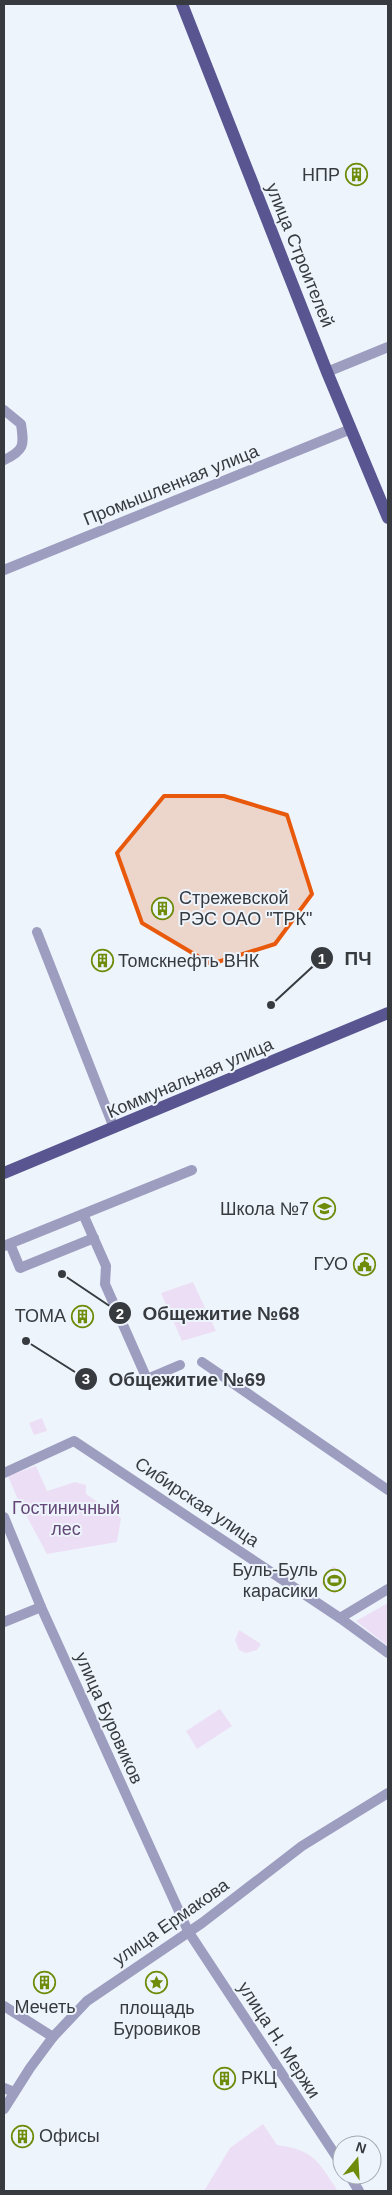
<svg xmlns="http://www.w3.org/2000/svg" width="392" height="2195" font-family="Helvetica,sans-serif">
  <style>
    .green { fill: #ecdff5 }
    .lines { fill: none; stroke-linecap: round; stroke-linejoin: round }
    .minor { stroke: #9d9dc0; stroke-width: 10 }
    .major { stroke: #595591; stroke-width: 12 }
    .marked { fill: #e8590c; fill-opacity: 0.2; stroke: #e8590c; stroke-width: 4; stroke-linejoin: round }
    .labels { text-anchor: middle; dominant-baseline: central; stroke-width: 4; stroke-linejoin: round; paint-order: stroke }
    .poi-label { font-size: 18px; fill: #373b40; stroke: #eef4fc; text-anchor: end }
    .street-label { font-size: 18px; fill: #373b40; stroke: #eef4fc }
    .park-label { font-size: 18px; fill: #644776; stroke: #eef4fc }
    .leader { fill: none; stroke: #373b40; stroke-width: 2 }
    .callout-dot { fill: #373b40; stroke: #eef4fc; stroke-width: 2 }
    .mark-label { font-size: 15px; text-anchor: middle; font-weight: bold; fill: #fff }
    .callout-label { font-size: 19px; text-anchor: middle; font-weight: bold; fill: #373b40; stroke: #eef4fc; stroke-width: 4; stroke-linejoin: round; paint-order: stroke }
  </style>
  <rect width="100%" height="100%" fill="#eef4fc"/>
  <g class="green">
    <path d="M193,1282L216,1331L182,1341L161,1293Z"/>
    <path d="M42,1418L47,1431L34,1435L29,1423Z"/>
    <path d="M36,1466L47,1491L75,1482L86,1485V1494L121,1518L117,1542L47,1554L19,1502L8,1476Z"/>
    <path d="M333,1566L347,1576L335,1594L321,1584Z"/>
    <path d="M388,1603V1646L356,1621Z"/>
    <path d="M239,1630L261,1644L257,1650L246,1653L239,1650L235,1640Z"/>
    <path d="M220,1709L232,1726L197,1749L186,1731Z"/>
    <path d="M263,2124L277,2145C315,2150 318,2162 338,2191H204L230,2148Z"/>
  </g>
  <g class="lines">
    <g class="minor">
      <path d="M327,372L388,347"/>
      <path d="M4,410L21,424C24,445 25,450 4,460"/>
      <path d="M4,570L351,429"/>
      <path d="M37,932L114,1128"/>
      <path d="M83,1214L106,1266L105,1284L147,1379L180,1365"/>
      <path d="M10,1244L20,1268L94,1238"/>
      <path d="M4,1246L192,1170"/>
      <path d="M202,1362L388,1490"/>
      <path d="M4,1473L74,1441L340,1618L388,1653"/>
      <path d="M4,1517L41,1607L188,1931L342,2165"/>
      <path d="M340,1618L388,1589"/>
      <path d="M4,1622L41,1607"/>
      <path d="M4,2006L53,2037"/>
      <path d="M4,2088L14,2092"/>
      <path d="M4,2109L30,2068L53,2037L87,2001L202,1923L302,1846L388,1793"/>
      <path d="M349,2175L359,2191"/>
    </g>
    <g class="major">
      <path d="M182,4L327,372L388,518"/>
      <path d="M4,1173L388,1013"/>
    </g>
  </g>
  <path class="marked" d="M164,796H224L287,815L312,894L275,944L211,964L142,923L117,853Z"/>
  <defs>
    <symbol id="building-ring" viewBox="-11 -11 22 22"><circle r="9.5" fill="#eef4fc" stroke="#6e8c0a" stroke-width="1.5"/><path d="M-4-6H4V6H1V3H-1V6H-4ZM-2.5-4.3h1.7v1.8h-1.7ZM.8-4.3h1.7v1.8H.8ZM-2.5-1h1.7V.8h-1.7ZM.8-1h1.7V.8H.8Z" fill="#6e8c0a"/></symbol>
    <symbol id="school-ring" viewBox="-11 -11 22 22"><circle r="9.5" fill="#eef4fc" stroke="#6e8c0a" stroke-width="1.5"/><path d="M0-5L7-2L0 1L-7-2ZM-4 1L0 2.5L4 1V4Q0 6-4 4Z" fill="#6e8c0a"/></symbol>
    <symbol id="civic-ring" viewBox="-11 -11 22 22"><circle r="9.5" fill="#eef4fc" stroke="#6e8c0a" stroke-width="1.5"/><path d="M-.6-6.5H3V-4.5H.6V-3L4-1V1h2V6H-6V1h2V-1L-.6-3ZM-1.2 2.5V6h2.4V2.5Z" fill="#6e8c0a"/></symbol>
    <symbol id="stadium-ring" viewBox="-11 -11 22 22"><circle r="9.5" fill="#eef4fc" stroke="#6e8c0a" stroke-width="1.5"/><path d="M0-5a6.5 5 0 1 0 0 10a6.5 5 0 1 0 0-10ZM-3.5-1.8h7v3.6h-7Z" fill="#6e8c0a"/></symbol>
    <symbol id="sight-ring" viewBox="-11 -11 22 22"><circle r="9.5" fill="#eef4fc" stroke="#6e8c0a" stroke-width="1.5"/><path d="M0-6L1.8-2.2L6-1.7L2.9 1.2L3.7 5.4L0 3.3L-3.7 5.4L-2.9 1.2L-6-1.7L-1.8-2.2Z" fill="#6e8c0a"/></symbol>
  </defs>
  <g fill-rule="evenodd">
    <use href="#building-ring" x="344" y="162" width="25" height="25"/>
    <use href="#building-ring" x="150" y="896" width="25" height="25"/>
    <use href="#building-ring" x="90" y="948" width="25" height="25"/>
    <use href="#school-ring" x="312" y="1196" width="25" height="25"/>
    <use href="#civic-ring" x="352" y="1252" width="25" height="25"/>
    <use href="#building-ring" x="70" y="1304" width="25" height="25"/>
    <use href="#stadium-ring" x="322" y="1568" width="25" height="25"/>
    <use href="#building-ring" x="32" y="1970" width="25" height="25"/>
    <use href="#sight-ring" x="144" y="1970" width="25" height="25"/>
    <use href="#building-ring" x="212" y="2066" width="25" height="25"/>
    <use href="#building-ring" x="10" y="2124" width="25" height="25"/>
  </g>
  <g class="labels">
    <g class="poi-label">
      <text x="340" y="175">НПР</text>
      <text x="179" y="898" text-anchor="start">Стрежевской<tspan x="179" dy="21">РЭС ОАО "ТРК"</tspan></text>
      <text x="118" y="961" text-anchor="start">Томскнефть ВНК</text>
      <text x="309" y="1209">Школа №7</text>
      <text x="348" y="1264">ГУО</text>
      <text x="66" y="1316">ТОМА</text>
      <text x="318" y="1570">Буль-Буль<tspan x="318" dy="21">карасики</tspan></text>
      <text x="45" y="2007" text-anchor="middle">Мечеть</text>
      <text x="157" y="2008" text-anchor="middle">площадь<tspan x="157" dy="21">Буровиков</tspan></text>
      <text x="241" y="2078" text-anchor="start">РКЦ</text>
      <text x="39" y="2136" text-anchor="start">Офисы</text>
    </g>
    <g class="street-label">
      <text transform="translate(300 255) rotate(68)">улица Строителей</text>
      <text transform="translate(171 485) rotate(-22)">Промышленная улица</text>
      <text transform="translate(190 1078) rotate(-23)">Коммунальная улица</text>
      <text transform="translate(197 1502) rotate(34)">Сибирская улица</text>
      <text transform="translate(109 1718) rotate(66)">улица Буровиков</text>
      <text transform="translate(171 1922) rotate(-35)">улица Ермакова</text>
      <text transform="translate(279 2040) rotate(57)">улица Н. Мержи</text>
    </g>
    <g class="park-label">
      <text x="66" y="1508">Гостиничный<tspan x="66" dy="21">лес</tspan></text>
    </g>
  </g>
  <path class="leader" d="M271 1005L322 958M62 1274L120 1313M26 1341L86 1379"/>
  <g class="callout-dot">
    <circle cx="271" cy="1005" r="5"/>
    <circle cx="62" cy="1274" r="5"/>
    <circle cx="26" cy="1341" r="5"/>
    <circle cx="322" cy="958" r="12"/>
    <circle cx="120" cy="1313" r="12"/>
    <circle cx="86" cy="1379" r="12"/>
  </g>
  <g class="mark-label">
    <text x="322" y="964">1</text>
    <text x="120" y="1319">2</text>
    <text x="86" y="1384">3</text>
  </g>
  <g class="callout-label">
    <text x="358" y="965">ПЧ</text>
    <text x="221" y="1320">Общежитие №68</text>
    <text x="187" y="1386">Общежитие №69</text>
  </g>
  <rect width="392" height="2195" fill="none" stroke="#373b40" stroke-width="10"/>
  <g transform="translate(357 2160) rotate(18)"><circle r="24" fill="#eef4fc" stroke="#a5aab1"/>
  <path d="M0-4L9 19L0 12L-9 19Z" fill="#6e8c0a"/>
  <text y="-8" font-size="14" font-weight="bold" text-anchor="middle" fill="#373b40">N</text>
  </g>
</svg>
